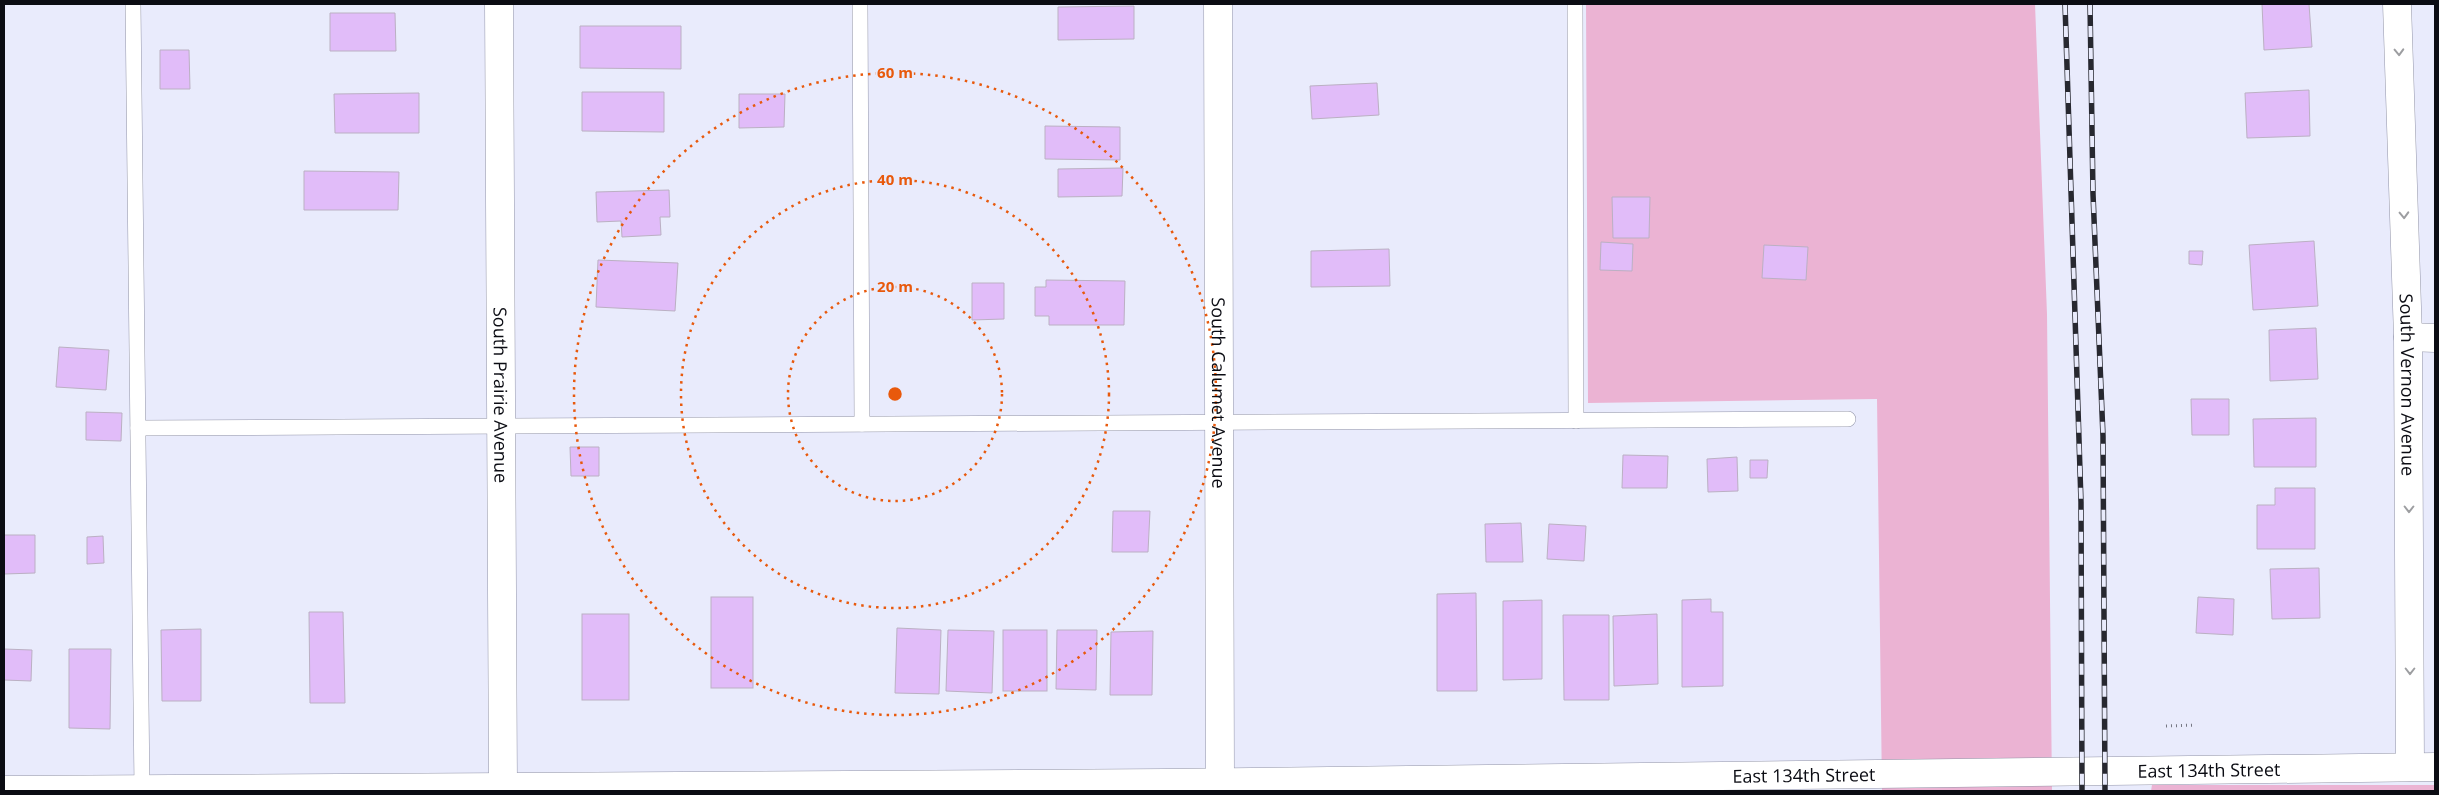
<svg xmlns="http://www.w3.org/2000/svg" width="2439" height="795" font-family="'Open Sans',sans-serif">
  <style>
    .green { fill: #ebb3d3 }
    .building { fill: #e1bcf9; stroke: #bbb0c3 }
    .lines { fill: none; stroke-linecap: round; stroke-linejoin: round }
    .service-casing { stroke: #9395a8; stroke-width: 16 }
    .minor-casing { stroke: #9395a8; stroke-width: 29 }
    .path { stroke: #757682; stroke-width: 3; stroke-dasharray: 1 4; stroke-linecap: butt }
    .service { stroke: #fff; stroke-width: 15 }
    .minor { stroke: #fff; stroke-width: 28 }
    .rail-casing { stroke: #272830; stroke-width: 5.5 }
    .rail { stroke: #e9ebfc; stroke-width: 4; stroke-dasharray: 11; stroke-linecap: butt }
    .oneway { stroke: #9d9ea1 }
    .ring { fill: none; stroke: #e8590c; stroke-width: 2.5; stroke-dasharray: 2.5 5 }
    .labels { text-anchor: middle; dominant-baseline: central; stroke-width: 4; stroke-linejoin: round; paint-order: stroke }
    .street-label { font-size: 18px; fill: #0b0c13; stroke: #e9ebfc }
    .centre { fill: #e8590c; stroke: #e9ebfc; stroke-width: 2.5 }
    .ring-label { font-size: 15px; text-anchor: middle; font-weight: bold; fill: #e8590c; stroke: #e9ebfc; stroke-width: 4; stroke-linejoin: round; paint-order: stroke }
  </style>
  <rect width="100%" height="100%" fill="#e9ebfc"/>
  <g class="green">
    <path d="M1586,4H2035L2047,314L2052,791H1882L1877,399L1588,403Z"/>
    <path d="M2152,785H2435V791H2151Z"/>
  </g>
  <g class="building">
    <path d="M2262,4H2309L2312,47L2264,50Z"/>
    <path d="M1134,6V39L1058,40V7Z"/>
    <path d="M330,13H395L396,51H330Z"/>
    <path d="M580,26H681V69L580,68Z"/>
    <path d="M160,50H189L190,89H160Z"/>
    <path d="M1377,83L1379,115L1312,119L1310,86Z"/>
    <path d="M2309,90L2310,136L2247,138L2245,93Z"/>
    <path d="M582,92H664V132L582,131Z"/>
    <path d="M419,93V133H335L334,94Z"/>
    <path d="M739,94H785L784,127L739,128Z"/>
    <path d="M1045,126L1120,127V160L1045,159Z"/>
    <path d="M1123,168L1122,196L1058,197V169Z"/>
    <path d="M304,171L399,172L398,210H304Z"/>
    <path d="M669,190L670,217H660L661,235L622,237L621,221L597,222L596,192Z"/>
    <path d="M1612,197H1650L1649,238H1613Z"/>
    <path d="M2314,241L2318,306L2253,310L2249,245Z"/>
    <path d="M1601,242L1633,244L1632,271L1600,270Z"/>
    <path d="M1764,245L1808,247L1806,280L1762,278Z"/>
    <path d="M1389,249L1390,286L1311,287V251Z"/>
    <path d="M2189,251H2203L2202,265L2189,264Z"/>
    <path d="M598,260L678,263L675,311L596,307Z"/>
    <path d="M1046,280L1125,281L1124,325H1049V316H1035V287H1046Z"/>
    <path d="M972,283H1004V319L972,320Z"/>
    <path d="M2316,328L2318,379L2270,381L2269,330Z"/>
    <path d="M59,347L109,350L106,390L56,387Z"/>
    <path d="M2191,399H2229V435H2192Z"/>
    <path d="M86,412L122,413L121,441L86,440Z"/>
    <path d="M2316,418V467H2254L2253,419Z"/>
    <path d="M570,447H599V476H571Z"/>
    <path d="M1623,455L1668,456L1667,488H1622Z"/>
    <path d="M1737,457L1738,491L1708,492L1707,459Z"/>
    <path d="M1750,460H1768L1767,478H1750Z"/>
    <path d="M2275,488H2315V549H2257V505H2275Z"/>
    <path d="M1113,511H1150L1148,552H1112Z"/>
    <path d="M1521,523L1523,562H1486L1485,524Z"/>
    <path d="M1549,524L1586,526L1584,561L1547,559Z"/>
    <path d="M4,535H35V573L4,574Z"/>
    <path d="M103,536L104,563L87,564V537Z"/>
    <path d="M2319,568L2320,618L2272,619L2270,569Z"/>
    <path d="M1476,593L1477,691H1437V594Z"/>
    <rect x="711" y="597" width="42" height="91"/>
    <path d="M2198,597L2234,599L2233,635L2196,633Z"/>
    <path d="M1711,599V612H1723V686L1682,687V600Z"/>
    <path d="M1542,600V679L1503,680V601Z"/>
    <path d="M309,612H343L345,703H310Z"/>
    <rect x="582" y="614" width="47" height="86"/>
    <path d="M1657,614L1658,684L1614,686L1613,616Z"/>
    <path d="M1563,615H1609V700H1564Z"/>
    <path d="M897,628L941,630L939,694L895,693Z"/>
    <path d="M201,629V701H162L161,630Z"/>
    <path d="M948,630L994,631L992,693L946,691Z"/>
    <rect x="1003" y="630" width="44" height="61"/>
    <path d="M1057,630H1097L1096,690L1056,689Z"/>
    <path d="M1153,631L1152,695H1110L1111,632Z"/>
    <path d="M4,649L32,650L31,681L4,680Z"/>
    <path d="M69,649H111L110,729L69,728Z"/>
  </g>
  <g class="lines">
    <defs>
      <g id="service">
        <path d="M133,4L142,789"/>
        <path d="M860,4L862,424"/>
        <path d="M1575,4L1576,421"/>
        <path d="M138,428L1848,419"/>
      </g>
      <g id="minor">
        <path id="s1" d="M499,4L503,787"/>
        <path id="s2" d="M1218,4L1220,783"/>
        <path id="s3" d="M2397,4L2408,337L2410,767"/>
        <path d="M2408,337L2435,338"/>
        <path id="s4" d="M4,790L1165,783L2435,767"/>
      </g>
    </defs>
    <use href="#service" class="service-casing"/>
    <use href="#minor" class="minor-casing"/>
    <path class="path" d="M2166,726L2196,725"/>
    <use href="#service" class="service"/>
    <use href="#minor" class="minor"/>
    <defs>
      <g id="rail">
        <path d="M2065,4L2081,502L2082,791"/>
        <path d="M2090,4L2093,194L2103,436L2105,791"/>
      </g>
    </defs>
    <use href="#rail" class="rail-casing"/>
    <use href="#rail" class="rail"/>
  </g>
  <defs><path id="oneway-chevron" d="M-2-3.5L2.5 0L-2 3.5" fill="none" stroke-width="1.6" stroke-linecap="round" stroke-linejoin="round" transform="scale(1.25)"/></defs>
  <g class="oneway">
    <use href="#oneway-chevron" transform="translate(2399 52) rotate(88)"/>
    <use href="#oneway-chevron" transform="translate(2404 215) rotate(88)"/>
    <use href="#oneway-chevron" transform="translate(2409 509) rotate(90)"/>
    <use href="#oneway-chevron" transform="translate(2410 671) rotate(90)"/>
  </g>
  <g class="ring">
    <circle cx="895" cy="394" r="107"/>
    <circle cx="895" cy="394" r="214"/>
    <circle cx="895" cy="394" r="321"/>
  </g>
  <g class="labels">
    <g class="street-label">
      <text stroke="none"><textPath href="#s3" startOffset="381">South Vernon Avenue</textPath></text>
      <text stroke="none"><textPath href="#s2" startOffset="389">South Calumet Avenue</textPath></text>
      <text stroke="none"><textPath href="#s1" startOffset="391">South Prairie Avenue</textPath></text>
      <text stroke="none"><textPath href="#s4" startOffset="2205">East 134th Street</textPath></text>
      <text stroke="none"><textPath href="#s4" startOffset="1800">East 134th Street</textPath></text>
    </g>
  </g>
  <circle cx="895" cy="394" r="8" class="centre"/>
  <g class="ring-label">
    <text x="895" y="78">60 m</text>
    <text x="895" y="185">40 m</text>
    <text x="895" y="292">20 m</text>
  </g>
  <rect width="2439" height="795" fill="none" stroke="#0b0c13" stroke-width="10"/>
</svg>
